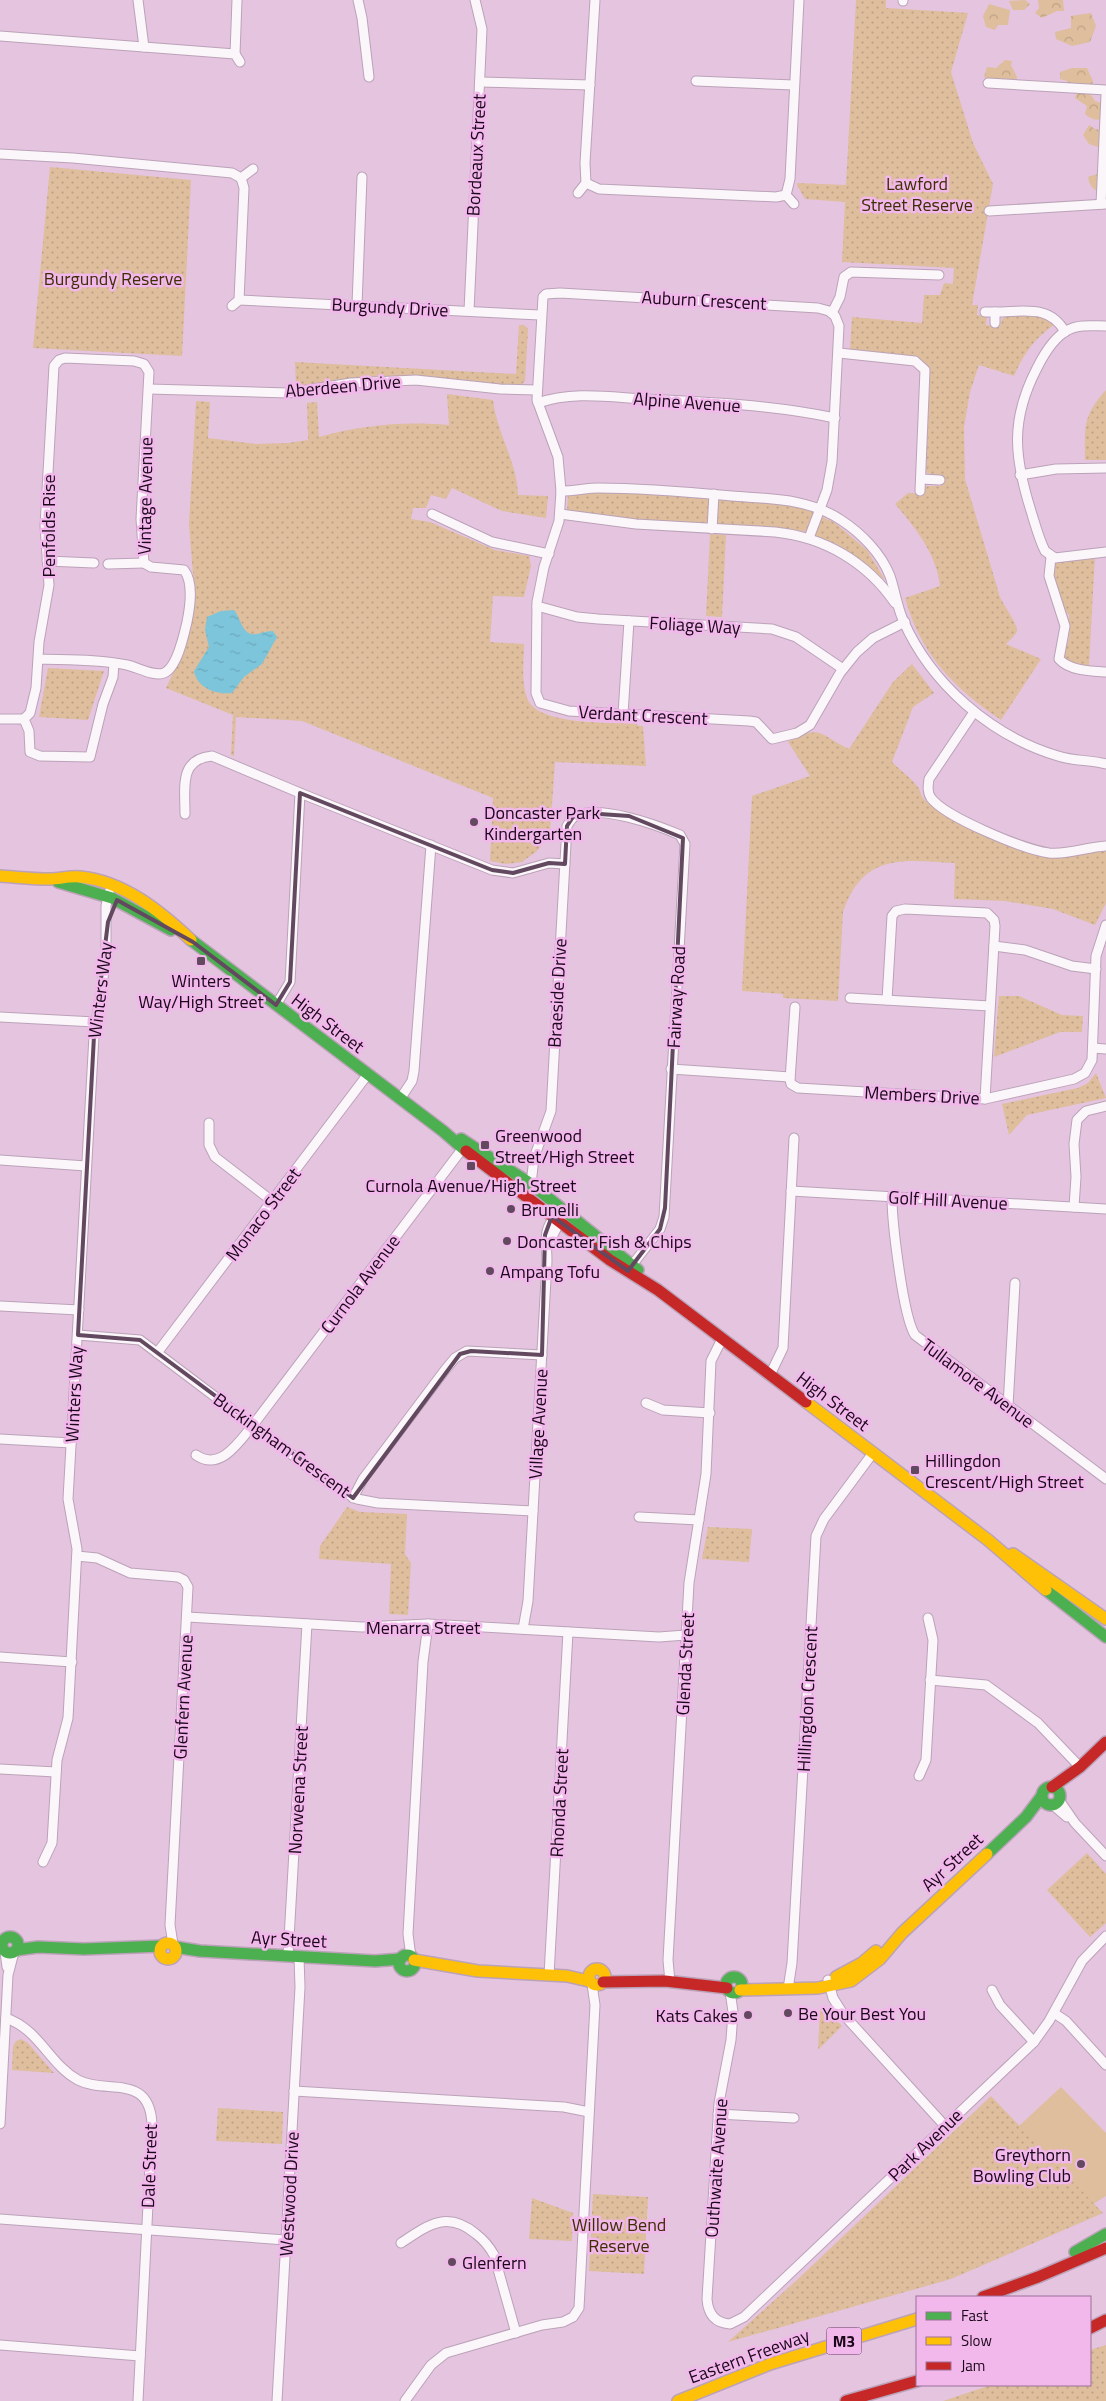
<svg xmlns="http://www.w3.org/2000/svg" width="1106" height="2401" font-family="'Titillium Web',sans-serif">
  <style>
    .grass { fill: #debe9c }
    .forest { fill: url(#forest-crowns) }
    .park { fill: url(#park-dots) }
    .water { fill: url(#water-ripples) }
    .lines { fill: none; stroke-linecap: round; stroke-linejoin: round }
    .street-casing { stroke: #bba2b8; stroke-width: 11 }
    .fast-casing { stroke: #bba2b8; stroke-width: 14 }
    .slow-casing { stroke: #bba2b8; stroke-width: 14 }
    .jam-casing { stroke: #bba2b8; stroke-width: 14 }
    .street { stroke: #fbf6fa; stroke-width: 9 }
    .fast { stroke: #4caf50; stroke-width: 11 }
    .slow { stroke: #ffc107; stroke-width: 11 }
    .jam { stroke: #c62828; stroke-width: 11 }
    .marked { fill: none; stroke: #62495f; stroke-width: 4; stroke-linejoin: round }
    .poi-dot { fill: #62495f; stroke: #f2b7eb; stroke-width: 2 }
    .labels { text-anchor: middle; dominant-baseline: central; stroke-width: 5; stroke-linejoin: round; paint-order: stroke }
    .shield { fill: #f2b7eb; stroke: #5c3c59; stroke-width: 1 }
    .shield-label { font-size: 16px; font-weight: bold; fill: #1b071a }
    .street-label { font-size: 18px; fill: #1b071a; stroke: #f2b7eb }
    .park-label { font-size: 18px; fill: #3d2f00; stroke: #f2b7eb }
    .poi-label { font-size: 18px; fill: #1b071a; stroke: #f2b7eb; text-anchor: start }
  </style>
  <defs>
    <pattern id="forest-crowns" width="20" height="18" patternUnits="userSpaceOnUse" patternTransform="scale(1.25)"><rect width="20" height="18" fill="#debe9c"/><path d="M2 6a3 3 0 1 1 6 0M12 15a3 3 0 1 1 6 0" fill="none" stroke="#bea286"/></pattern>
    <pattern id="park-dots" width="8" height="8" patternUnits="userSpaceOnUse" patternTransform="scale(1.25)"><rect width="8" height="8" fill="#debe9c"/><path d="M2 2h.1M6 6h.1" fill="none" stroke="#bea286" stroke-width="1.8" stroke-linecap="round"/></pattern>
    <pattern id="water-ripples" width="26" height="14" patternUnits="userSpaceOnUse" patternTransform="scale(1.25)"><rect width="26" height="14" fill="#7cc5db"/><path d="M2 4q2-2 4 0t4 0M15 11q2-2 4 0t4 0" fill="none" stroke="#6ba8bb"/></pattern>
  </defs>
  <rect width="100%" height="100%" fill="#e5c4e0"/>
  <path class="grass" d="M1061,2087L1106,2133V2196L1093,2204L1019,2126Z"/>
  <g class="forest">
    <path d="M1025,0L1030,4L1024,10H1013L1009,1Z"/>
    <path d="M1038,0H1063L1064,11H1057L1042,18L1035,13L1039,8Z"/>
    <path d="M989,4L1010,10L1008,25H998L995,30L986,27L983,16Z"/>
    <path d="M1091,13L1096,26L1090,42L1072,46L1056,39L1055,32L1071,28V16Z"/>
    <path d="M1005,60L1012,61L1011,65L1017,77L1016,82L990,80L984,77L987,67L996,68Z"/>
    <path d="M1072,68H1087L1093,81L1092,87L1087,89L1095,101L1101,103L1105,112L1103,119C1097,121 1090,119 1085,114L1087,106L1075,98L1077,92H1068L1067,81L1060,79V72Z"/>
    <path d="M1089,125L1095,129L1101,130L1102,141L1098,147L1089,144L1083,135Z"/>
    <path d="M1100,173L1106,175V193C1095,191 1090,189 1088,177Z"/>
  </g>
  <g class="park">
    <path d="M856,0H886V8L968,13L951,72L973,143L993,184L972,305H978L977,315L987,316L986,325L1000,327L1002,319C1016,310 1041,316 1055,324C1034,339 1024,353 1014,376L979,365L970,392L964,427L965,479L1000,597C1003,604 1019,627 1017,631C1016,635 1010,640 1006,644L1041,659L1001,720C954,688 921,655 905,598L940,586C937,555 915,527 895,504L908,493L921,494L927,486H941V476L927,473L926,469L930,374C928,365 923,362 916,357L850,349L852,317L922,323L924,295H940L944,283L953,284L954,268L842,262L845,202L805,199L797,185V183L846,185Z"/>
    <path d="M50,167L191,180L182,356L33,348Z"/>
    <path d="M519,325H524L528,329L525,381L521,385L494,384L425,377L296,387L295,362L516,374Z"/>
    <path d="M1106,390V460H1085C1085,426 1082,417 1106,390Z"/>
    <path d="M447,394L493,400C497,434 517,461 518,495L548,496L546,518L502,511L452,488L446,499L431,495L426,508H413L411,519L430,522L495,550L529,556L531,566L524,597L493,596L490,642L524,644C524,660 521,682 527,698C537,726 611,722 637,724L638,726H643L646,766L555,762L550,832L537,851L522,862L506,864L490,861L493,798L302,721L236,717L234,756L231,755L233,715L166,688L183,652L193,614L194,587L189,524L196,401L210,402L208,438L256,444L288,443L308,440L307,403L317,402L319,437C362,425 404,421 449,425Z"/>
    <path d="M613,492L774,501L804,508L835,523L867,550L885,580L836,544L804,531L602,517L567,511L568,495Z"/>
    <path d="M710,534L726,535L722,617L706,616Z"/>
    <path d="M1095,555L1089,666L1067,661L1063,658L1069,638V615L1064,610L1052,567L1056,562Z"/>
    <path d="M912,664L934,693L913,707L892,762C900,770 910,777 917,786C921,790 920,795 924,799C941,819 1019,853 1045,857C1065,860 1085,851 1106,851V903L1095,925L1053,909L1005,901L954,899L955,863C904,860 863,852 843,912L838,1001L783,998V994L742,991L752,796L810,776L788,742C821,724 818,734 849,749L893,682Z"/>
    <path d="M48,668L104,671L88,720L39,717Z"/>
    <path d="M999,996H1019L1062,1015L1083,1016L1082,1032H1060L994,1057Z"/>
    <path d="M1096,1073L1106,1098L1027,1115L1009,1135L1002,1104L1078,1088L1088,1083Z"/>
    <path d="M347,1507L360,1512L407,1514L405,1554L411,1563L408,1615L389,1614L391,1564L319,1559L320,1546Z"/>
    <path d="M708,1527L752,1529L749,1562L702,1559Z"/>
    <path d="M1087,1853L1106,1874V1923L1090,1937L1047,1890Z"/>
    <path d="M820,2009L826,2010L842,2026L818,2050Z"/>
    <path d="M21,2039L28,2043L54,2073L12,2070L13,2046L16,2041Z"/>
    <path d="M991,2096L1103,2213L951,2279L728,2342L798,2279Z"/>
    <path d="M218,2108L283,2112L282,2144L216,2141Z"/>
    <path d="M593,2194L648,2197L644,2274L589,2271Z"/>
    <path d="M532,2198L573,2213L572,2241L529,2239Z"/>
    <path d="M1106,2345V2401H943L991,2385H1090V2350Z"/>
  </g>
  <path class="water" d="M234,610C241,618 242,637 257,634C262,633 267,631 273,631L277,637L262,664L244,677L232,693C216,695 197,688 194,671L209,647L205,630L207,617L221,611Z"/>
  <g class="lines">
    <defs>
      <g id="street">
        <path d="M138,0L144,47"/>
        <path d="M358,0L362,18L369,77"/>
        <path d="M903,1V0"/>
        <path d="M0,36L235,54L240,62"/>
        <path d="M235,54L237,0"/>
        <path d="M696,81L794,85"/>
        <path d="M480,82L590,85"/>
        <path d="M988,83L1106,90"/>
        <path d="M0,154L73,158L232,173L241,178L253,169"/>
        <path d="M586,183L599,189L776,197L786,195L794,204"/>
        <path d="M578,193L586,183L585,163L595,0"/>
        <path d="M786,195L790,179L799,0"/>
        <path d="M1101,204L1106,95"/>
        <path d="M989,211L1106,204"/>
        <path d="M239,300L540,315"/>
        <path d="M357,305L362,177"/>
        <path d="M232,306L239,300L244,188L241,178"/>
        <path d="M469,311L482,29L475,0"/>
        <path d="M985,312H995"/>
        <path d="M832,313L840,297L844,277L851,272L939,275"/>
        <path d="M995,323V312C1023,312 1050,304 1065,332"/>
        <path d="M1106,326C1094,326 1079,324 1068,330C1054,337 1044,354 1037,368C1010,420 1014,457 1031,511C1035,524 1039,539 1045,551L1055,558L1106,552"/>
        <path d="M839,353L915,361L925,370L920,491"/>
        <path d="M149,389L288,393L351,383L416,380L500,389L537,390"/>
        <path d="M538,403C572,391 609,397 645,399C709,402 773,405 835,418"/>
        <path d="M1020,475L1056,469L1106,468"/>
        <path d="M921,479L940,480"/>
        <path d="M561,491C574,491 587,488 599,488C643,488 688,492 732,496C770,499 808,498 841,520C861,533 881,553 890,576C895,591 897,606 903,620C931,684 991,736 1058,756C1073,761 1091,760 1106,764"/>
        <path d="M432,514L492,542L549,554"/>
        <path d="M560,514L636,524L775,532C824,537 867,562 895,603"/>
        <path d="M712,529L714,494"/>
        <path d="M809,538L827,490L832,462L839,326L835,316L829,311L818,308L560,293L546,294L543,297L537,400L558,457L561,491L559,521L544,567L537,602L536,693L540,703L569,711L749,721L756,722L772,739L797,733L810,725L840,673L857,652L873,638L905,622"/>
        <path d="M1051,557L1049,576L1065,626L1059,659C1070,671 1091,671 1106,672"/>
        <path d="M47,561L94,563"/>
        <path d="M108,564L144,563"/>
        <path d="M537,606L577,617L598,619L772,629L796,637L843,669"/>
        <path d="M38,659C67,660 99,659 127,665C137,667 154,677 164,673C177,668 184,635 187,622C190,607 194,583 184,570L151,567L144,563L141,519L149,372L144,364L134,361L65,358L59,360L54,366L45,526L49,585L39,642L36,688L30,713L24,719L29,731L30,752L40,756L90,757L103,704L113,677L114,663"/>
        <path d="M974,712L929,779C928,786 927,792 931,798C945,817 1025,850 1049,853C1069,855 1086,847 1106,846"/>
        <path d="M623,714L629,621"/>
        <path d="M0,719H24"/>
        <path d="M185,814C185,787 179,759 212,756L300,793L492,870L513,873L549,863L565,864"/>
        <path d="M994,946L1025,950L1072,966L1096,969"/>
        <path d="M850,998L990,1006"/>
        <path d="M887,1000L892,916L896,911L905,909L987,913L994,920L995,926L985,1099"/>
        <path d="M276,1005L290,982L300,793"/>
        <path d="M795,1007L790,1080L791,1084L798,1088L985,1099L1074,1079L1085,1073L1092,1060L1096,956L1106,925"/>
        <path d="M0,1017L95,1022"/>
        <path d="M1093,1048L1106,1049"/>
        <path d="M671,1069L790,1077"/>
        <path d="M400,1099L412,1081L414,1071L431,845"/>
        <path d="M209,1123V1145L215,1157L272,1201"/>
        <path d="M0,1160L86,1166"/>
        <path d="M531,1184L534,1158L551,1111L567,826C569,823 571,819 574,817C597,803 657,825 680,835L685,844L664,1217L660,1229L629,1269"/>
        <path d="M791,1191L1106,1209"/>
        <path d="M892,1197C892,1222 903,1317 915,1335L1106,1479"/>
        <path d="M1074,1207L1076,1177L1074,1144L1077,1120L1086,1111L1106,1106"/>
        <path d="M547,1247L561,1219"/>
        <path d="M0,1306L79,1310"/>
        <path d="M78,1335L140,1340L332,1485L357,1499L378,1503L533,1511"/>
        <path d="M157,1353L368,1074"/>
        <path d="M770,1375L783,1348L794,1138"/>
        <path d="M646,1403L663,1410L710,1413"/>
        <path d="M1008,1406L1015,1283"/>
        <path d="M0,1439L71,1443"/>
        <path d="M196,1455C220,1472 239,1442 253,1425L466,1144"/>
        <path d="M353,1498L363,1479L445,1370L455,1358L467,1351L542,1355"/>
        <path d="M639,1517L699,1520"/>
        <path d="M77,1556L97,1558L130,1573L178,1577L184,1580L188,1587L170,1925L173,1944"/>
        <path d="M187,1617L362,1627L428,1624L659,1637L686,1635"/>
        <path d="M523,1629L528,1601L547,1261C547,1242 542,1229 557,1215"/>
        <path d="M0,1657L72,1662"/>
        <path d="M930,1680L986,1685L1038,1723L1080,1767"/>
        <path d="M0,1769L56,1772"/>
        <path d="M919,1776L926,1760L933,1640L928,1618"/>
        <path d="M1059,1800L1075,1823L1106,1856"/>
        <path d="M1053,1805L1067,1817"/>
        <path d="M43,1862L52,1843L57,1760L68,1718L77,1549L68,1499L94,1036L106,958V906L109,892"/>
        <path d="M5,1952L7,1967"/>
        <path d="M288,1956L307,1624"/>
        <path d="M411,1957L408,1934L423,1662L428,1624"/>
        <path d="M549,1975L568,1632"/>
        <path d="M828,1980L833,1998L843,2014L945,2126"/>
        <path d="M670,1982L668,1960L689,1583L706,1474L711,1361L722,1339"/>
        <path d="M788,1989L792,1963L816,1536L824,1519L873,1453"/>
        <path d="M992,1990L1000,2005L1034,2042"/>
        <path d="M730,1991L733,2012L731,2040L719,2103L707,2299C708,2314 715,2323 730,2324L744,2317L1034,2042L1049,2021L1082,1961L1106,1936"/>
        <path d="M1054,2013L1066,2021L1106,2065"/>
        <path d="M6,2018C40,2030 49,2064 78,2080C106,2095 151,2072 152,2126L138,2401"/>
        <path d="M294,2091L564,2107L589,2112"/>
        <path d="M718,2114L794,2118"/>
        <path d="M0,2124L8,1975L14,1952"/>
        <path d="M0,2219L286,2240"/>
        <path d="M401,2243C428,2225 447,2210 476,2234C484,2240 489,2246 494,2255L516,2333"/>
        <path d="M0,2345L140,2356"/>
        <path d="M277,2401L300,1987L299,1957"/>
        <path d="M405,2401L431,2365L446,2353L542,2325L563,2322L573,2317L579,2308L595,2005L592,1984"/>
      </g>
      <g id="fast">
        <path d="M58,882L112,898L171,930"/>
        <path d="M191,940L443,1131L466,1151"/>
        <path d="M461,1139L531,1184L638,1270"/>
        <path d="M1046,1590L1106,1637"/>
        <circle cx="1051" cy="1796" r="9"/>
        <path d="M987,1854L1026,1817L1041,1797"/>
        <circle cx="10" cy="1945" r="8"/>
        <path d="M175,1947L200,1951L375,1961L401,1959"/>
        <path d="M16,1950L38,1947L84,1949L162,1946"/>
        <circle cx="407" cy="1963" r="8"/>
        <circle cx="734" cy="1985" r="8"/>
        <path d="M1075,2252L1106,2234"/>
      </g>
      <g id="slow">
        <path d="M0,876C16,877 33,879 50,879C59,879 70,876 80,877C124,881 161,912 191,940"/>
        <path d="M806,1402L988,1540L1046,1590"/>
        <path d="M1013,1554L1106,1619"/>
        <circle cx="168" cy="1951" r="8"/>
        <path d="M414,1960L478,1971L567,1976L589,1981"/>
        <circle cx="597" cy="1977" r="8"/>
        <path d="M836,1977L862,1963L876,1951"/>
        <path d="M740,1990L818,1988L851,1981L880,1959L902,1933L987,1854"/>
        <path d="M678,2401L770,2364L917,2319"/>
      </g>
      <g id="jam">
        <path d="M466,1151L610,1260L658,1290L806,1402"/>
        <path d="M1052,1787L1080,1767L1106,1742"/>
        <path d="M603,1982L665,1981L727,1988"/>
        <path d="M983,2297L1038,2277L1106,2248"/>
        <path d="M1090,2328L1106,2320"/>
        <path d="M846,2401L917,2381"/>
      </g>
    </defs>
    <use href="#street" class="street-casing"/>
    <use href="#fast" class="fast-casing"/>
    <use href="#slow" class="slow-casing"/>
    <use href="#jam" class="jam-casing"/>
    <use href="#street" class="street"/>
    <use href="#fast" class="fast"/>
    <use href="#slow" class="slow"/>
    <use href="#jam" class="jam"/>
  </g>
  <path class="marked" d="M300,793L492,870L513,873L549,863L565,864L567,826L573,817L585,813L629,816L683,838L665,1208L660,1229L628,1271L552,1216L545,1235L542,1355L471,1351L460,1354L353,1498L140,1340L78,1335L94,1036L108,922L117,900L193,942L276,1005L290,982Z"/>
  <g class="poi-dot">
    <circle cx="474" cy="822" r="5"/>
    <rect x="196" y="956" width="10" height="10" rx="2.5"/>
    <rect x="480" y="1140" width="10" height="10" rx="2.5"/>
    <rect x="466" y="1161" width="10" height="10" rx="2.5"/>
    <circle cx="511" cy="1209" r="5"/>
    <circle cx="507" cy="1241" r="5"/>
    <circle cx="490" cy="1271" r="5"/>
    <rect x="910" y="1465" width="10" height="10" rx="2.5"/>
    <circle cx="788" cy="2013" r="5"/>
    <circle cx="748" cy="2015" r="5"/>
    <circle cx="1081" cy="2164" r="5"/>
    <circle cx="452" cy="2262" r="5"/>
  </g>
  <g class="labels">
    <rect class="shield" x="826.5" y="2327.5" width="35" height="27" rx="4"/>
    <g class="shield-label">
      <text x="844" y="2341">M3</text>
    </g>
    <g class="street-label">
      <text transform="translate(476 155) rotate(-87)">Bordeaux Street</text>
      <text transform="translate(704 300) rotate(3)">Auburn Crescent</text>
      <text transform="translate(390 307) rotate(3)">Burgundy Drive</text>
      <text transform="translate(343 386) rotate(-5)">Aberdeen Drive</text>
      <text transform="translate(687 402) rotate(4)">Alpine Avenue</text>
      <text transform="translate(145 496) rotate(-89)">Vintage Avenue</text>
      <text transform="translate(48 526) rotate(-90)">Penfolds Rise</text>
      <text transform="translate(695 625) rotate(3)">Foliage Way</text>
      <text transform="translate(643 715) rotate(3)">Verdant Crescent</text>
      <text transform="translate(100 990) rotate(-83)">Winters Way</text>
      <text transform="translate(557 993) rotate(-87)">Braeside Drive</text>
      <text transform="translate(676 997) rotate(-87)">Fairway Road</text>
      <text transform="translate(328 1023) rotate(37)">High Street</text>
      <text transform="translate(922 1095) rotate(3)">Members Drive</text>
      <text transform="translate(948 1200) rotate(3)">Golf Hill Avenue</text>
      <text transform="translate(263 1214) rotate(-53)">Monaco Street</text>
      <text transform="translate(360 1284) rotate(-53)">Curnola Avenue</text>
      <text transform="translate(978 1383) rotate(37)">Tullamore Avenue</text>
      <text transform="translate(74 1394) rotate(-87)">Winters Way</text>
      <text transform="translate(833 1401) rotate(37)">High Street</text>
      <text transform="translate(538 1424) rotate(-87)">Village Avenue</text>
      <text transform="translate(282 1445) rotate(36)">Buckingham Crescent</text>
      <text x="423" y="1627">Menarra Street</text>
      <text transform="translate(685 1664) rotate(-87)">Glenda Street</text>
      <text transform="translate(183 1697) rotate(-87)">Glenfern Avenue</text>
      <text transform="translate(807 1699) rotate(-87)">Hillingdon Crescent</text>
      <text transform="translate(298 1790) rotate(-87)">Norweena Street</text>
      <text transform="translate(559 1803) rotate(-87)">Rhonda Street</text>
      <text transform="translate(952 1862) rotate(-43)">Ayr Street</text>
      <text transform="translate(289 1939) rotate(3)">Ayr Street</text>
      <text transform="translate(925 2145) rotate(-44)">Park Avenue</text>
      <text transform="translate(149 2166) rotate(-88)">Dale Street</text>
      <text transform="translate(716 2168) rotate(-86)">Outhwaite Avenue</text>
      <text transform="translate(289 2194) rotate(-87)">Westwood Drive</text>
      <text transform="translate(749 2356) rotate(-20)">Eastern Freeway</text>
    </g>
    <g class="park-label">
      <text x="917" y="183">Lawford<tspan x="917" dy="21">Street Reserve</tspan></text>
      <text x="113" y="278">Burgundy Reserve</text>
      <text x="619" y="2224">Willow Bend<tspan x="619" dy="21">Reserve</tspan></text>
    </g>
    <g class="poi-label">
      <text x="484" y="812">Doncaster Park<tspan x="484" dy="21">Kindergarten</tspan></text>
      <text x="201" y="980" text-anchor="middle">Winters<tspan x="201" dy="21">Way/High Street</tspan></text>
      <text x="495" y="1135">Greenwood<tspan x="495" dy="21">Street/High Street</tspan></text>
      <text x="471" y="1185" text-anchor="middle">Curnola Avenue/High Street</text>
      <text x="521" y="1209">Brunelli</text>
      <text x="517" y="1241">Doncaster Fish &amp; Chips</text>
      <text x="500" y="1271">Ampang Tofu</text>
      <text x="925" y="1460">Hillingdon<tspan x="925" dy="21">Crescent/High Street</tspan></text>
      <text x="798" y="2013">Be Your Best You</text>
      <text x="738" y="2015" text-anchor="end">Kats Cakes</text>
      <text x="1071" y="2154" text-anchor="end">Greythorn<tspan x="1071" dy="21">Bowling Club</tspan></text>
      <text x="462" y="2262">Glenfern</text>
    </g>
  </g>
  <rect x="916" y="2296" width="175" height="90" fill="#f2b7eb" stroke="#9c7197"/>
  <rect x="926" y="2312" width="25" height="8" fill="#4caf50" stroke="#9c7197"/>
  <text x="961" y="2321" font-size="15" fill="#1b071a">Fast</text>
  <rect x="926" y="2337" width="25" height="8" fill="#ffc107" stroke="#9c7197"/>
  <text x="961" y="2346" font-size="15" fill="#1b071a">Slow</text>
  <rect x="926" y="2362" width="25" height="8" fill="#c62828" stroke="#9c7197"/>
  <text x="961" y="2371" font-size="15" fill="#1b071a">Jam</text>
</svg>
